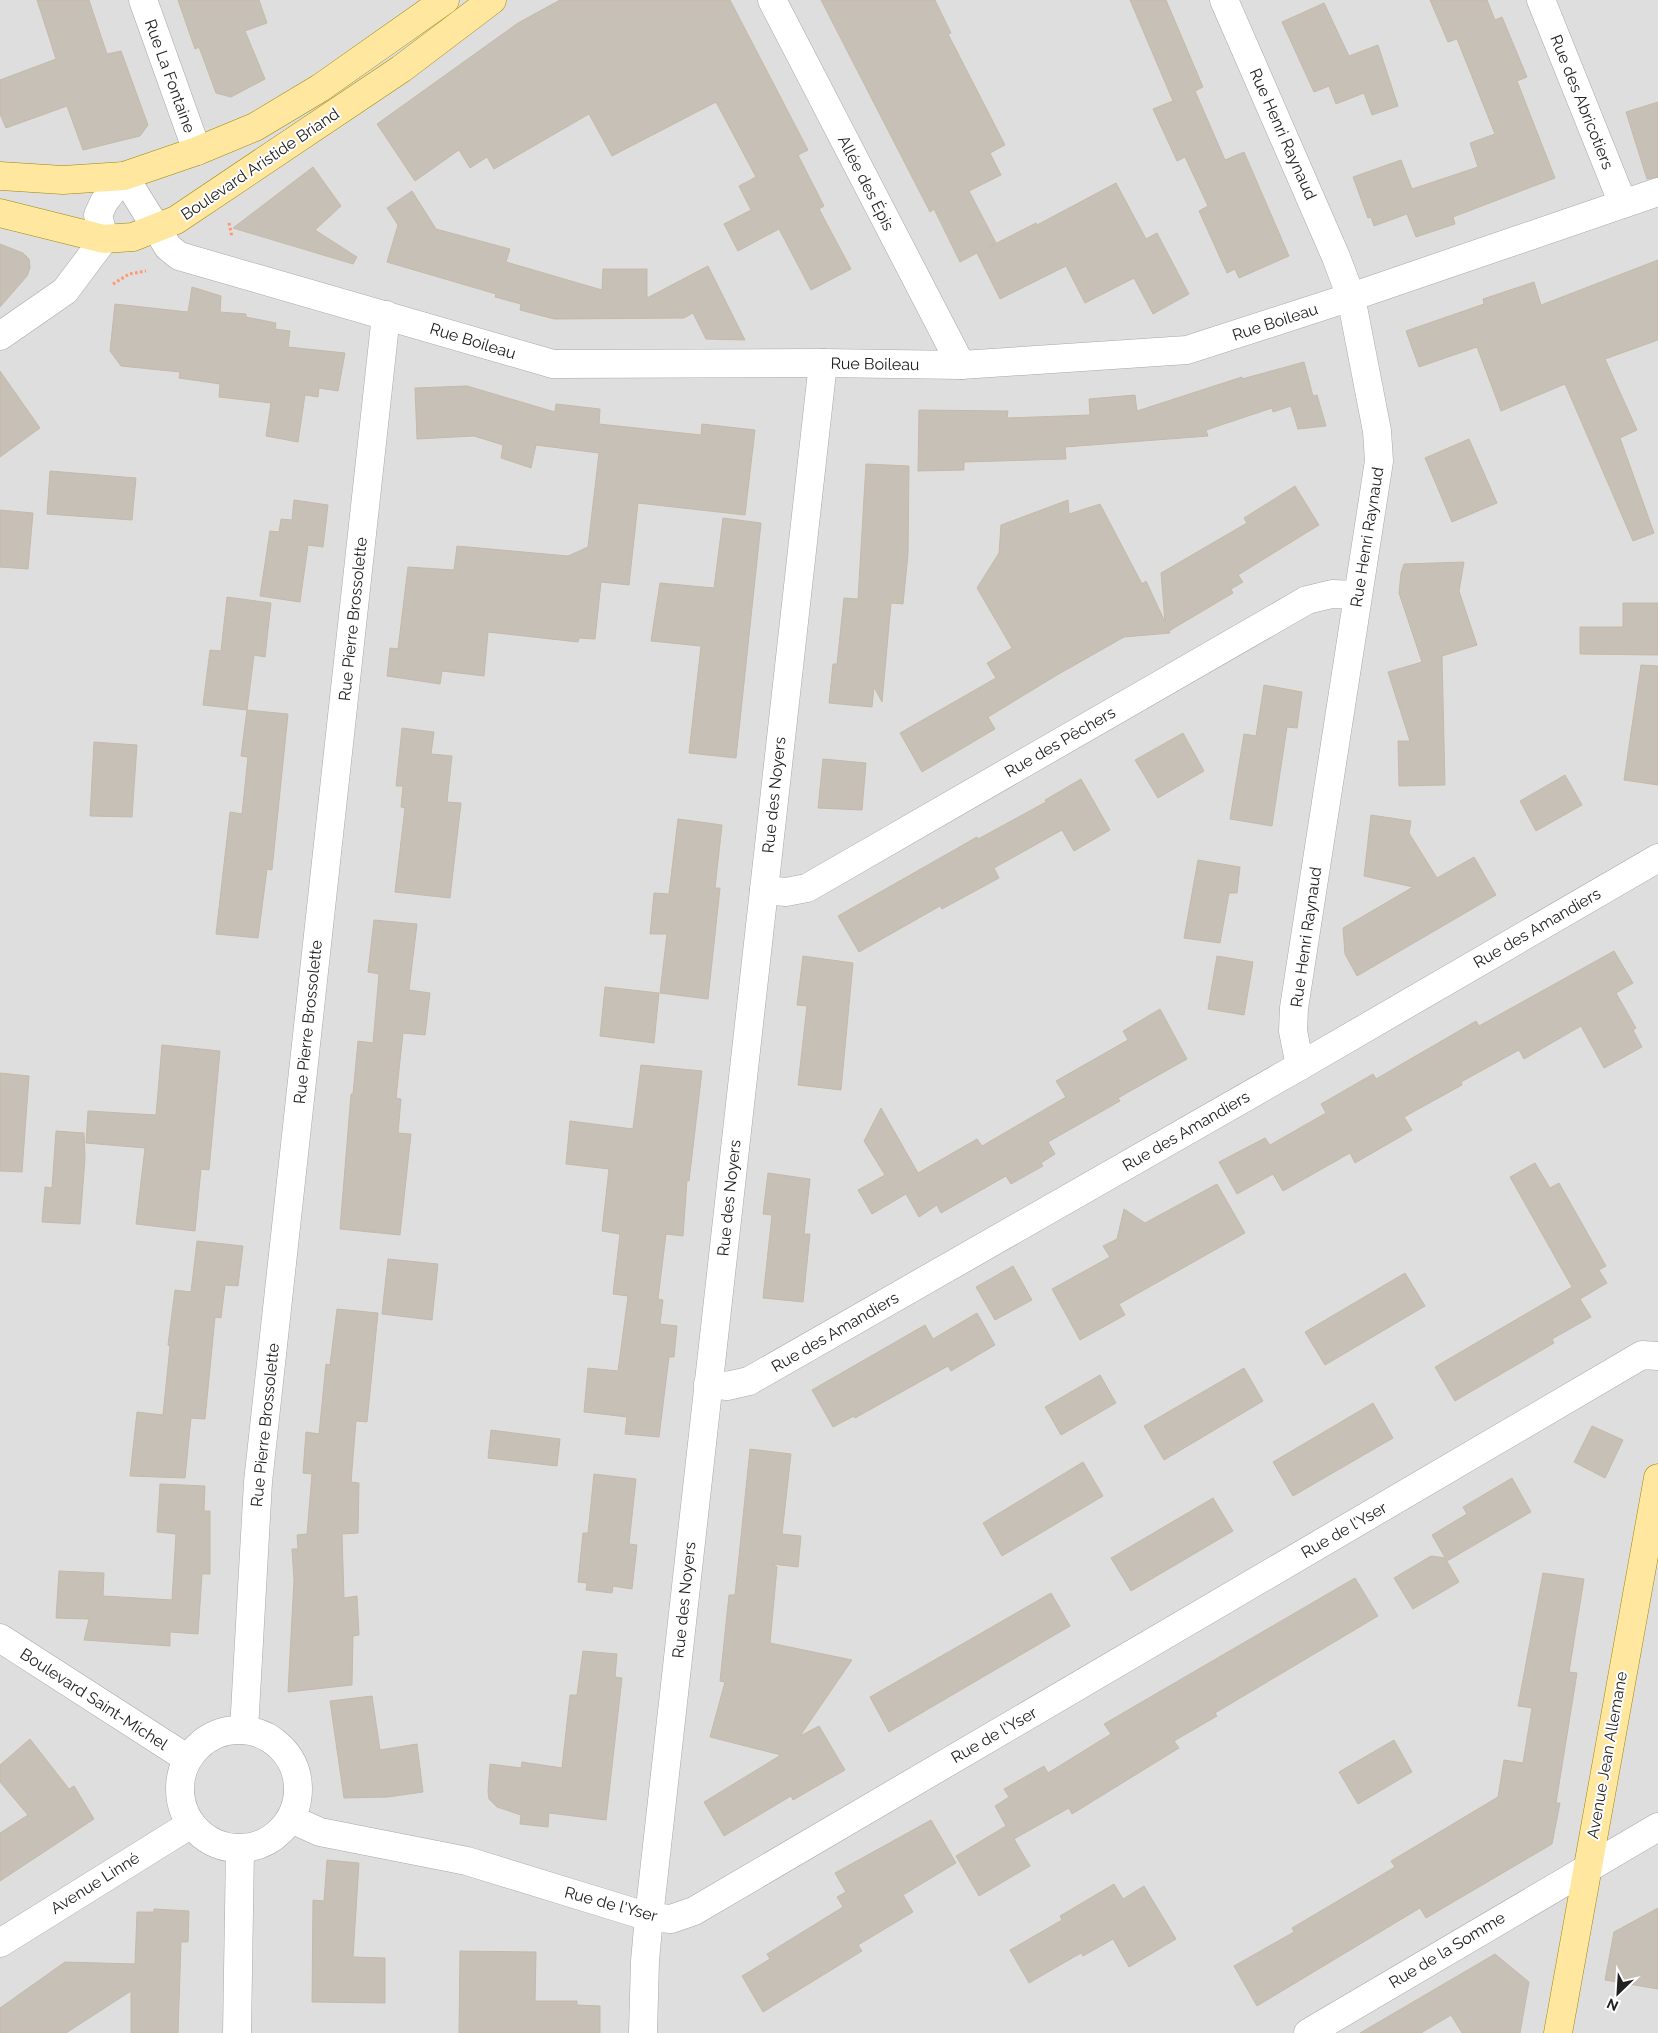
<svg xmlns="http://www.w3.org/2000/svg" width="1658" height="2033" font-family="Raleway,sans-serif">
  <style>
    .residential { fill: #dfdede }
    .building { fill: #c7c0b6; stroke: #c5baa8 }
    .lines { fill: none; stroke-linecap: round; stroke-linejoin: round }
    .minor-casing { stroke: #a8a8a8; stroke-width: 29 }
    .major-casing { stroke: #9f8700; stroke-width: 29 }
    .path { stroke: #ff966c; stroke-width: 3; stroke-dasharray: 2.5 2.5; stroke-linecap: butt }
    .minor { stroke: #fff; stroke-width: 28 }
    .major { stroke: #ffe7a0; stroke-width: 28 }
    .labels { text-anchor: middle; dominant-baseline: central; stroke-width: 4; stroke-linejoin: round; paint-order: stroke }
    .street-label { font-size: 16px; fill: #212121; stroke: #fff }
  </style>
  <rect width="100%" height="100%" fill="#f2f0e7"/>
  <rect class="residential" x="0" y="0" width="1658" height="2033"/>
  <g class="building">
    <path d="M37,0H89L107,54L121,51L148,125L140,136L83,150L67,106L6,128L0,114V80L56,59Z"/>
    <path d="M178,0H259L267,23L245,31L265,79L231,97L216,93L199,47L195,49Z"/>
    <path d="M560,0H730L808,150L798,155L824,206L819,209L851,269L811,290L779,229L738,251L724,224L751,210L739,186L756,177L716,102L612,156L589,114L494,169L487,157L470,168L459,150L415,181L377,124L518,23Z"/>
    <path d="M821,0H935L951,33L948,34L1005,145L990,153L1001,175L969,191L996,243L989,247L1036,223L1037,225L1116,183L1146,239L1157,233L1189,294L1153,314L1134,278L1085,303L1066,266L1000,299L977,253L960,262L934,209L930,212Z"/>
    <path d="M1130,0H1166L1203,87L1195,91L1225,160L1244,152L1289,256L1239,278L1235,269L1227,273L1199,211L1208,206L1185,157L1177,161L1153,109L1173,101Z"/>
    <path d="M1430,0H1487L1495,20L1502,17L1527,77L1517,81L1555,178L1453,217L1455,224L1416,237L1407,214L1374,226L1371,217L1368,218L1353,177L1401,160L1412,189L1478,167L1470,143L1495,134L1457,39L1448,42Z"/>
    <path d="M1324,3L1349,56L1378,45L1398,106L1372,115L1364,93L1336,104L1329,86L1314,92L1282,22Z"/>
    <path d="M1658,102V177L1647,179L1626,112Z"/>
    <path d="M313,167L341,206L315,230L357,257L353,264L233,228Z"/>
    <path d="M412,191L436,229L510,249L506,262L602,290L603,269H647V298L708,266L745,340L706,339L693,313L684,318L554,319L520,310L521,304L495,297L496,294L387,262L398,225L387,208Z"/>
    <path d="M0,244L23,253L29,259L30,268L27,276L0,307Z"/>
    <path d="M1658,260V340L1605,359L1637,430L1620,438L1654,533L1633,541L1565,384L1501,411L1477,347L1419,367L1406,331L1484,304L1483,299L1534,282L1541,305Z"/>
    <path d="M192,287L221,296L220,312L246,314V317L276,323L275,329L290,331L288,347L345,353L338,391L319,388L318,397L305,395L298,442L266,436L271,403L219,397L220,384L179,378L180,372L121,366L110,351L115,304L188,312Z"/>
    <path d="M1304,362L1313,396L1317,395L1326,426L1298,429L1291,406L1273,412L1272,408L1206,430L1208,436L1065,447L1066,459L964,462V470L918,471L919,410L1008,411L1007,418L1090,415L1089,399L1135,395L1137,411L1242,377V379Z"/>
    <path d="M0,371L40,428L0,457Z"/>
    <path d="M467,386L555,412L556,404L600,409L599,424L701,435L702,424L755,430L745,515L638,503L629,585L601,582L595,639L579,638L578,642L488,632L484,676L442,671L440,684L387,676L390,648L398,649L408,567L454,570L457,546L568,556L588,547L599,453L536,445L531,468L501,458L503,445L474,436L417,439L415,388Z"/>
    <path d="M1469,439L1497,503L1452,522L1425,458Z"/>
    <path d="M866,464L909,466L908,554L903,604L891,603L882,702L874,687L872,707L829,703L833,664H837L844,598L858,599Z"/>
    <path d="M50,471L136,478L132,520L47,514Z"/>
    <path d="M1295,486L1319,525L1238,575L1243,582L1231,589L1233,593L1169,631L1170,633L1124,637L1057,675L988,717L995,729L922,772L900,733L996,678L987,663L1012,648L977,588L999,553L1001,525L1068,500L1069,514L1100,504L1142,584L1146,581L1165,622L1161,573L1247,523L1244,518Z"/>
    <path d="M294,500L328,505L323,547L308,545L300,602L260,596L270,531L279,532L281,519L292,520Z"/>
    <path d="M0,510L33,513L28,569L0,567Z"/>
    <path d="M723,518L761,523L736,758L689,753L701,646L651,641L660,583L714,588Z"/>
    <path d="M1464,562L1459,591L1477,645L1442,656L1445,785L1399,786L1398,741H1410L1388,672L1422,662L1399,593L1401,573L1404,564Z"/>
    <path d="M227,597L271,603L265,657L254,655L247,710L203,705L210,650L221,651Z"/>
    <path d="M1623,603H1658V655L1580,654V627H1623Z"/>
    <path d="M1641,665L1658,666V785L1624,780Z"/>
    <path d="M1264,685L1302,692L1297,728L1287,727L1272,826L1230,819L1244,734L1256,736Z"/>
    <path d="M247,710L288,714L272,870L267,869L258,938L216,934L230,812L242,814L248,757L241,756Z"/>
    <path d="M402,728L434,732L431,754L452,756L447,802L461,803L450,898L395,892L405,808L401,807L403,786H396Z"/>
    <path d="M1183,733L1204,771L1158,798L1135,760Z"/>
    <path d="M94,742L137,745L132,817L90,816Z"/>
    <path d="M823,759L866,763L862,810L818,808Z"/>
    <path d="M1565,775L1582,805L1536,831L1520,801Z"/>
    <path d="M1081,779L1110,830L1074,851L1062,830L994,868L999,878L942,909L940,906L859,952L838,916L977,837L978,839L1046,802L1045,800Z"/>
    <path d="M1371,815L1411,821L1409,833L1437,878L1474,857L1496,895L1357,976L1345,954L1343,928L1413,887L1364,876Z"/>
    <path d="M678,819L722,825L715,888H720L708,999L660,993L667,934H650L654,893L669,894Z"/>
    <path d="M1198,860L1240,867L1237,893H1229L1220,943L1184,938Z"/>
    <path d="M374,920L417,924L409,990L430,993L425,1035L403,1033L396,1098L401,1099L398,1133L411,1134L400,1235L340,1229L351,1094H353L358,1041L373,1043L379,974L368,972Z"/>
    <path d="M1614,951L1633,983L1616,993L1636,1028L1633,1030L1642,1047L1604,1068L1581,1026L1524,1059L1519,1050L1461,1082L1462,1085L1404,1117L1412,1130L1355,1163L1350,1153L1283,1191L1273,1174L1237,1194L1219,1162L1265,1138L1270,1145L1326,1113L1321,1104L1373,1074L1376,1079L1476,1021L1479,1026Z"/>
    <path d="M803,956L853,963L841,1090L798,1085L807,1006L797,1005Z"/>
    <path d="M1217,956L1253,962L1244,1015L1208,1009Z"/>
    <path d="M605,987L659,993L654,1043L600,1036Z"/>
    <path d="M1160,1009L1187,1059L1118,1098L1120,1101L1048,1142L1055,1154L1041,1163L1043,1166L1011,1184L1006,1176L941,1213L937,1205L919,1217L906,1194L872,1214L858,1190L885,1175L864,1141L881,1108L918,1173L977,1139L982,1146L1066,1097L1056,1081L1128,1040L1123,1031Z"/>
    <path d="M162,1045L220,1051L209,1170L201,1169L195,1231L136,1224L145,1148L86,1143L88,1111L156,1115Z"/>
    <path d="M641,1065L702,1071L689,1181L687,1180L683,1236L666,1234L658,1299L663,1300L660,1324L677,1326L674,1357H669L659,1437L625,1434L627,1417L584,1412L588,1368L618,1371L628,1296L613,1294L620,1234L602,1231L609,1169L566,1164L570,1121L633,1129Z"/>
    <path d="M0,1073L29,1076L22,1172L0,1171Z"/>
    <path d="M56,1131L84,1133L85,1158L80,1224L42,1222L45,1187L52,1188Z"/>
    <path d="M1535,1163L1550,1188L1559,1183L1606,1266L1599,1270L1607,1283L1580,1299L1591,1317L1552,1339L1554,1343L1455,1401L1435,1367L1572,1287L1510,1177Z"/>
    <path d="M768,1173L810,1179L804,1234H810L803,1302L763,1298L772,1215L763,1214Z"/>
    <path d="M1217,1184L1245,1233L1119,1304L1125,1315L1080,1340L1052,1289L1110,1257L1103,1246L1117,1239L1124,1209L1145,1223Z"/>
    <path d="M197,1241L243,1246L238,1286L225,1285L221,1318L215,1317L205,1419L191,1418L185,1478L130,1476L137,1412L163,1415L170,1346L168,1345L175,1290L191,1292Z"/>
    <path d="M388,1259L438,1264L432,1320L382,1314Z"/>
    <path d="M1013,1266L1032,1300L995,1320L976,1287Z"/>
    <path d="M1405,1273L1425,1306L1325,1365L1305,1332Z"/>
    <path d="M337,1309L378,1313L367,1422L356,1421L351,1482L359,1483L358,1533L342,1534L344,1598L357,1596L359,1635L353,1636L352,1685L288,1692L294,1580L292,1549H298L297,1535L307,1534L312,1474L303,1473L306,1432L319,1434L326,1364L330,1365Z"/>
    <path d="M977,1313L995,1345L951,1371L948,1366L855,1418L854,1416L833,1427L812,1390L925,1325L933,1339Z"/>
    <path d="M1244,1368L1263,1401L1164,1460L1144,1426Z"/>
    <path d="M1100,1375L1116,1403L1061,1435L1045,1407Z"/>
    <path d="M1373,1403L1393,1438L1293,1496L1273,1462Z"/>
    <path d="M1592,1426L1623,1440L1605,1478L1574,1462Z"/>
    <path d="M491,1430L560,1439L557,1466L488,1458Z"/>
    <path d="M750,1449L791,1454L782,1534L801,1536L798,1567L772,1564L777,1567L770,1643L852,1660L800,1736L819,1726L845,1770L793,1800L791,1796L724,1836L704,1802L781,1755L710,1737L725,1682L720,1681L729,1595H735Z"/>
    <path d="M1083,1462L1103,1496L1002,1556L983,1523Z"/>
    <path d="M594,1474L636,1479L629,1544L637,1545L632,1589L613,1586L612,1593L586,1590L587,1583L578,1582L583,1533H588Z"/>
    <path d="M1512,1478L1531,1512L1447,1561L1432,1535L1467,1514L1463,1507Z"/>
    <path d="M160,1484L205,1486L204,1511H210V1574H202L198,1634L170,1632V1646L84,1640L89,1619L56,1618L59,1571L104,1573L103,1596L172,1600L176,1534L157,1532Z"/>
    <path d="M1213,1498L1233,1531L1131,1591L1111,1558Z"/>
    <path d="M1431,1556L1445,1558L1459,1582L1413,1609L1394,1578Z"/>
    <path d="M1543,1573L1584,1579L1569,1672L1577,1673L1556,1803H1560L1552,1844L1426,1918L1420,1908L1257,2006L1234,1966L1294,1932L1292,1928L1395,1867L1391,1861L1498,1797L1504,1760L1523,1763L1532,1708L1518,1706Z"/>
    <path d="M1355,1578L1378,1616L1215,1713L1217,1716L1174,1741L1179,1748L1072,1814L1069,1808L1014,1839L1030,1866L979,1896L956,1856L1006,1826L995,1806L1009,1797L1004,1789L1044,1766L1048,1773L1111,1734L1104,1724Z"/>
    <path d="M1051,1593L1070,1626L889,1732L870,1697Z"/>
    <path d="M583,1651L617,1654L615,1677L622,1678L606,1820L549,1813L548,1827L520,1824L521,1815L497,1807L489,1799L488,1791L490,1764L521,1768L522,1762L562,1768L570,1695H577Z"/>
    <path d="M372,1696L380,1750L417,1744L423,1792L388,1797L344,1798L330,1701Z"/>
    <path d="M30,1739L69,1789L74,1786L94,1819L0,1881V1833L28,1815L0,1782V1765Z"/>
    <path d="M1394,1740L1412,1772L1358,1804L1339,1772Z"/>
    <path d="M931,1820L956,1863L903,1895L913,1912L858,1945L862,1951L763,2012L742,1976L770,1959L767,1954L843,1907L837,1897L846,1892L835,1873Z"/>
    <path d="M327,1860L359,1863L353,1957L385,1958V2003L312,2002L313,1900L324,1901Z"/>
    <path d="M1114,1884L1123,1899L1144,1886L1176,1939L1129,1967L1113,1939L1083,1956L1081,1953L1029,1983L1010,1950L1062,1920L1060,1916Z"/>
    <path d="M1658,1908V1989L1605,1980L1614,1932Z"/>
    <path d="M154,1909L189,1911L188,1942H181L178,2033H131V1991L66,2033H0V2008L65,1962L135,1964L137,1912H154Z"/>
    <path d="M460,1951L536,1952L535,2001H577V2005L600,2006V2033H459Z"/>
    <path d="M1495,1954L1529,1982L1520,2033H1462L1451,2015L1421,2033H1360Z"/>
  </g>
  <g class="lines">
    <defs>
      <g id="minor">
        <path d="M143,0L197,151"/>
        <path d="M772,0L961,365"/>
        <path d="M1224,0L1336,257L1351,297L1377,431L1379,461L1294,1008L1293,1031L1300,1066"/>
        <path d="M1541,0L1623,204"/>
        <path d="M0,336L65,291L104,239L98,215L104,202L124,176L168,247L179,256L553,364L823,363L961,365L1187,350L1351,297L1658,192"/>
        <path d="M764,890L786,892L807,888L1307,600L1332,594L1357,595"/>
        <path d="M708,1384L727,1386L749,1381L1300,1066L1658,858"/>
        <path d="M0,1638L188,1759"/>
        <circle cx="239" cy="1789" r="59"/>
        <path d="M244,1730L258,1482L386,315"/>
        <path d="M291,1819L320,1832L467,1861L649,1917L671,1919L694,1911L1642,1355L1658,1356"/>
        <path d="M0,1943L191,1824"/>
        <path d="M237,2033L240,1849"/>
        <path d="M643,2033L645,1961L649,1917L823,363"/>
        <path d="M1308,2033L1658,1827"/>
      </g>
      <g id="major">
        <path d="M0,176L63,180L124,176L197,151L255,127L320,88L445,0"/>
        <path d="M0,213L104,239L133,237L176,220L401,69L492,0"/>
        <path d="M1558,2033L1658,1478"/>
      </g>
    </defs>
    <use href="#minor" class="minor-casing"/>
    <use href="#major" class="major-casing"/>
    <g class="path">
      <path d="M229,223L232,237"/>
      <path d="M113,284L129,274L146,271"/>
    </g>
    <use href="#minor" class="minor"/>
    <use href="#major" class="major"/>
  </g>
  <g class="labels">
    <g class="street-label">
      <text transform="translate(170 76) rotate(70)">Rue La Fontaine</text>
      <text transform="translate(1582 102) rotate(68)">Rue des Abricotiers</text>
      <text transform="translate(1283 134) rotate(66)">Rue Henri Raynaud</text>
      <text transform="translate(260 164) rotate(-34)">Boulevard Aristide Briand</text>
      <text transform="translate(866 183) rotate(63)">Allée des Épis</text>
      <text transform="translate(1275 322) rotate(-18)">Rue Boileau</text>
      <text transform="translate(473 341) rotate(17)">Rue Boileau</text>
      <text transform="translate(875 364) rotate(1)">Rue Boileau</text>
      <text transform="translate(1367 537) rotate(-81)">Rue Henri Raynaud</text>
      <text transform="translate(353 619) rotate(-84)">Rue Pierre Brossolette</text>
      <text transform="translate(1060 742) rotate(-30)">Rue des Pêchers</text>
      <text transform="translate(774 795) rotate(-84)">Rue des Noyers</text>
      <text transform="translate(1537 928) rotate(-30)">Rue des Amandiers</text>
      <text transform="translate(1306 937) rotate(-82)">Rue Henri Raynaud</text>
      <text transform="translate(308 1022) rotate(-84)">Rue Pierre Brossolette</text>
      <text transform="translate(1186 1131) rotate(-30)">Rue des Amandiers</text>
      <text transform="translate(729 1198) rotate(-84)">Rue des Noyers</text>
      <text transform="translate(835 1332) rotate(-30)">Rue des Amandiers</text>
      <text transform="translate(265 1425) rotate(-84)">Rue Pierre Brossolette</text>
      <text transform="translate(1344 1530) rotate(-30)">Rue de l'Yser</text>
      <text transform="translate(684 1600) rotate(-84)">Rue des Noyers</text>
      <text transform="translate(94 1699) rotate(33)">Boulevard Saint-Michel</text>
      <text transform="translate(994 1735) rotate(-30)">Rue de l'Yser</text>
      <text transform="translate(1607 1755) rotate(-80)">Avenue Jean Allemane</text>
      <text transform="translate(95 1883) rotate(-32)">Avenue Linné</text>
      <text transform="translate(611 1904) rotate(15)">Rue de l'Yser</text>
      <text transform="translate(1447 1950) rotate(-31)">Rue de la Somme</text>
    </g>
  </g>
  <g transform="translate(1618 1993) rotate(205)" stroke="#ffffff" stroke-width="4" paint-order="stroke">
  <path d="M0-4L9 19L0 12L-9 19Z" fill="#212121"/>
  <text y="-8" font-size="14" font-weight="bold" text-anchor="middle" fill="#212121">N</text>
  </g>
</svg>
